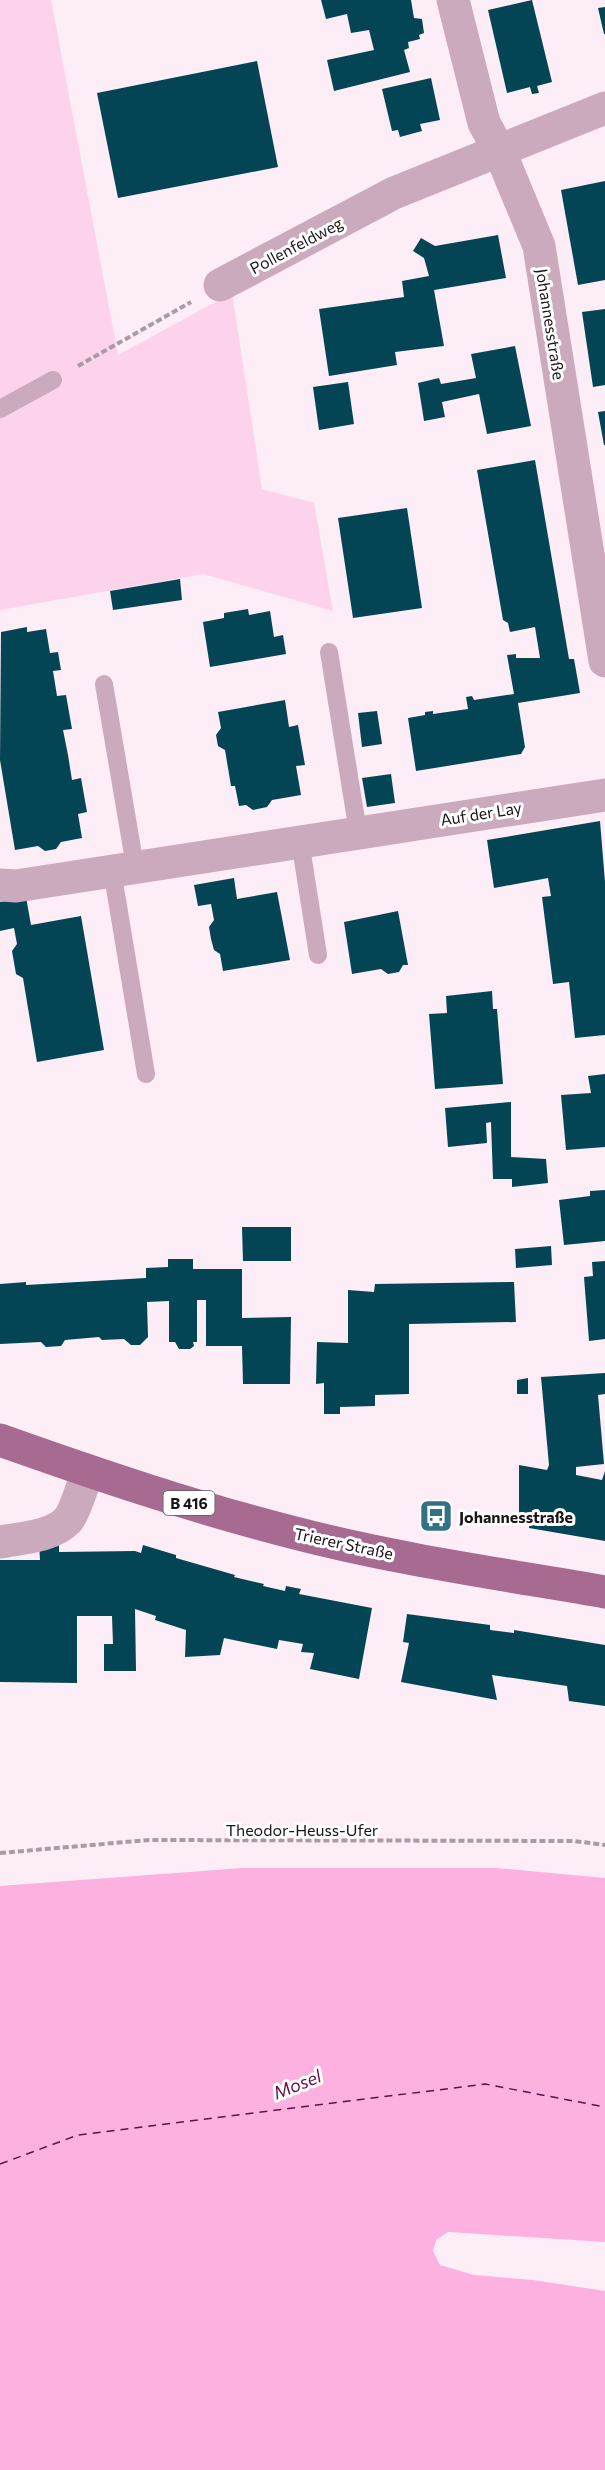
<svg xmlns="http://www.w3.org/2000/svg" width="605" height="2470" font-family="Commissioner,sans-serif">
  <style>
    .green { fill: #fdd3ec }
    .water { fill: #fdb1e0 }
    .lines { fill: none; stroke-linecap: round; stroke-linejoin: round }
    .ferry { stroke: #650d4d; stroke-width: 1.5; stroke-dasharray: 8 6; stroke-linecap: butt }
    .building { fill: #044555 }
    .path { stroke: #a89ba3; stroke-width: 4; stroke-dasharray: 6 3; stroke-linecap: butt }
    .lane { stroke: #cbaabe; stroke-width: 18 }
    .street { stroke: #cbaabe; stroke-width: 33 }
    .primary { stroke: #a76b91; stroke-width: 33 }
    .labels { text-anchor: middle; dominant-baseline: central; stroke-width: 6; stroke-linejoin: round; paint-order: stroke }
    .shield { fill: #fff; stroke: #5f5a5d; stroke-width: 1.5 }
    .shield-label { font-size: 15px; font-weight: bold; fill: #1a1318 }
    .street-label { font-size: 16px; fill: #1a1318; stroke: #fff }
    .poi-label { font-size: 16px; font-weight: bold; fill: #1a1318; stroke: #fff; text-anchor: start }
    .water-label { font-size: 18px; font-style: italic; fill: #650d4d; stroke: #fff }
  </style>
  <rect width="100%" height="100%" fill="#fdedf6"/>
  <path class="green" d="M0,0H51L118,355L232,293L262,489L314,503L333,611L203,574L0,610Z"/>
  <path class="water" d="M243,1868H496L605,1878V2242L448,2232L436,2240L433,2251L440,2265L474,2275L533,2280L605,2291V2470H0V1886Z"/>
  <g class="lines">
    <path class="ferry" d="M0,2164L78,2135L485,2084L605,2107"/>
  </g>
  <g class="building">
    <path d="M321,0H411L414,18L422,19L424,33L419,35L420,39L408,42L409,48L404,50L410,72L334,91L327,60L374,50L369,30L351,33L347,14L326,19Z"/>
    <path d="M532,0L552,82L537,86L539,93L532,94L530,87L507,93L488,10Z"/>
    <path d="M605,7V34H604L598,8Z"/>
    <path d="M257,61L278,167L118,198L97,93Z"/>
    <path d="M431,78L440,120L420,124L422,131L400,137L398,130L392,131L382,89Z"/>
    <path d="M605,181V280L578,285L561,190Z"/>
    <path d="M498,235L506,278L434,290L444,346L395,352L397,365L329,376L319,309L404,297L402,281L429,276L424,258L413,251L421,238L435,246Z"/>
    <path d="M605,309V385L593,387L582,312Z"/>
    <path d="M515,346L531,426L487,434L479,394L442,402L445,417L424,421L418,383L439,378L441,384L476,378L471,354Z"/>
    <path d="M348,382L354,424L319,430L313,387Z"/>
    <path d="M605,411V445H604L598,412Z"/>
    <path d="M535,460L569,659H574L580,693L518,703L525,747L521,754L416,771L408,718L425,715V712L433,711V714L468,709L466,697L472,696L474,700L514,694L507,655L516,654V658H540L535,627L510,632L508,623L503,620L477,470Z"/>
    <path d="M407,508L422,608L353,618L338,518Z"/>
    <path d="M180,579L182,600L113,610L110,591Z"/>
    <path d="M248,609L249,615L270,611L274,637L283,635L286,654L210,667L203,622L224,618V613Z"/>
    <path d="M27,627V632L46,629L50,653L58,652L61,670L53,671L57,696L66,695L72,729L63,730L68,755L72,780L81,778L87,812L78,814L82,838L61,842L56,849L45,851L38,846L15,850L0,760L1,632Z"/>
    <path d="M285,700L289,727L298,725L305,765L296,766L301,795L272,800L267,807L253,810L246,805L239,806L235,786H231L225,750L218,746L216,735L221,728L218,712Z"/>
    <path d="M377,711L382,744L362,747L358,713Z"/>
    <path d="M391,774L395,803L367,807L362,778Z"/>
    <path d="M600,821L605,882V1035L575,1038L569,982L553,984L542,897L551,896L548,878L494,888L487,840Z"/>
    <path d="M234,878L237,899L277,892L290,960L223,971L220,954L214,950L211,939L209,927L214,920L211,904L198,906L194,885Z"/>
    <path d="M26,897L31,925L81,916L104,1050L37,1062L23,978L16,974L12,951L17,944L14,928L0,931V902Z"/>
    <path d="M398,911L408,965H403L399,972L388,974L381,969L352,974L344,922Z"/>
    <path d="M492,991L493,1009H497L503,1084L435,1089L429,1014L447,1013L446,996Z"/>
    <path d="M605,1074V1147L566,1150L561,1095L591,1093L588,1076Z"/>
    <path d="M511,1102V1157L546,1159L548,1183L512,1187V1179H493L491,1122L486,1123L487,1143L448,1147L445,1108Z"/>
    <path d="M605,1190V1241L564,1245L559,1200L590,1196V1191Z"/>
    <path d="M242,1227H291V1261H243Z"/>
    <path d="M551,1246L552,1265L516,1268L515,1249Z"/>
    <path d="M168,1259H193V1269H242V1318L291,1317L290,1384H243L242,1346H206V1300H197V1342H193L194,1346L190,1349H179L175,1342H169V1301L147,1302L148,1337L140,1345H131L124,1339L102,1340L99,1337L65,1340L61,1346L46,1347L41,1342L0,1344V1284L26,1282V1285L146,1278V1268L168,1267Z"/>
    <path d="M605,1261V1339L589,1341L584,1277L593,1276L592,1262Z"/>
    <path d="M514,1282L516,1322L409,1324V1394L375,1395V1406L340,1407V1414H324V1383L316,1384L317,1342L348,1343V1290L374,1292L375,1284Z"/>
    <path d="M605,1373V1394L598,1395L604,1464L576,1467V1475L602,1480L605,1471V1541L529,1528L530,1516L519,1514V1465L547,1470L549,1465L541,1377Z"/>
    <path d="M528,1378V1394H517V1380Z"/>
    <path d="M59,1542V1552L135,1551L141,1553L143,1545L176,1555V1558L235,1575L234,1577L264,1584L263,1586L285,1591L286,1586L301,1589L299,1594L372,1608L359,1679L310,1669L314,1653L301,1652L303,1644L279,1640L277,1649L224,1638L220,1655L185,1657L186,1630L155,1620L156,1616L135,1609L136,1671H104V1644H113L112,1616H77V1683L0,1682V1560H40L39,1543Z"/>
    <path d="M407,1614L490,1625V1630L514,1633V1630L605,1645V1706L569,1701L567,1686L492,1675L497,1700L401,1682L409,1643L403,1642Z"/>
  </g>
  <g class="lines">
    <g class="path">
      <path d="M78,366L191,302"/>
      <path d="M0,1853L149,1840L574,1841L605,1845"/>
    </g>
    <g class="lane">
      <path d="M0,409L53,380"/>
      <path d="M329,652L358,832"/>
      <path d="M104,684L135,866"/>
      <path d="M300,841L318,955"/>
      <path d="M112,870L146,1074"/>
    </g>
    <g class="street">
      <path d="M453,0L484,123L500,152L539,246L605,661"/>
      <path d="M220,285L394,193L605,108"/>
      <path d="M0,885L16,886L605,795"/>
      <path d="M0,1542C21,1538 52,1537 68,1520C76,1510 83,1483 88,1471"/>
    </g>
    <path class="primary" d="M0,1440C96,1474 193,1507 291,1532C394,1559 501,1574 605,1592"/>
  </g>
  <defs>
    <symbol id="bus-square" viewBox="-11 -11 22 22"><rect x="-9" y="-9" width="18" height="18" rx="4" fill="#317285" stroke="#fff"/><path d="M-5-6H5V4H4V6H2V4H-2V6H-4V4H-5ZM-3.5-4V0h7V-4ZM-3.5 1.2v1.5H-2V1.2ZM2 1.2v1.5H3.5V1.2Z" fill="#fff"/></symbol>
  </defs>
  <g fill-rule="evenodd">
    <use href="#bus-square" x="417" y="1497" width="38" height="38"/>
  </g>
  <g class="labels">
    <rect class="shield" x="163.5" y="1491" width="51" height="24" rx="4.5"/>
    <g class="shield-label">
      <text x="189" y="1503">B 416</text>
    </g>
    <g class="street-label">
      <text transform="translate(296 245) rotate(-28)">Pollenfeldweg</text>
      <text transform="translate(551 324) rotate(81)">Johannesstraße</text>
      <text transform="translate(481 813) rotate(-9)">Auf der Lay</text>
      <text transform="translate(344 1543) rotate(12)">Trierer Straße</text>
      <text x="302" y="1829">Theodor-Heuss-Ufer</text>
    </g>
    <g class="poi-label">
      <text x="459" y="1516">Johannesstraße</text>
    </g>
    <g class="water-label">
      <text transform="translate(297 2084) rotate(-22)">Mosel</text>
    </g>
  </g>
</svg>
